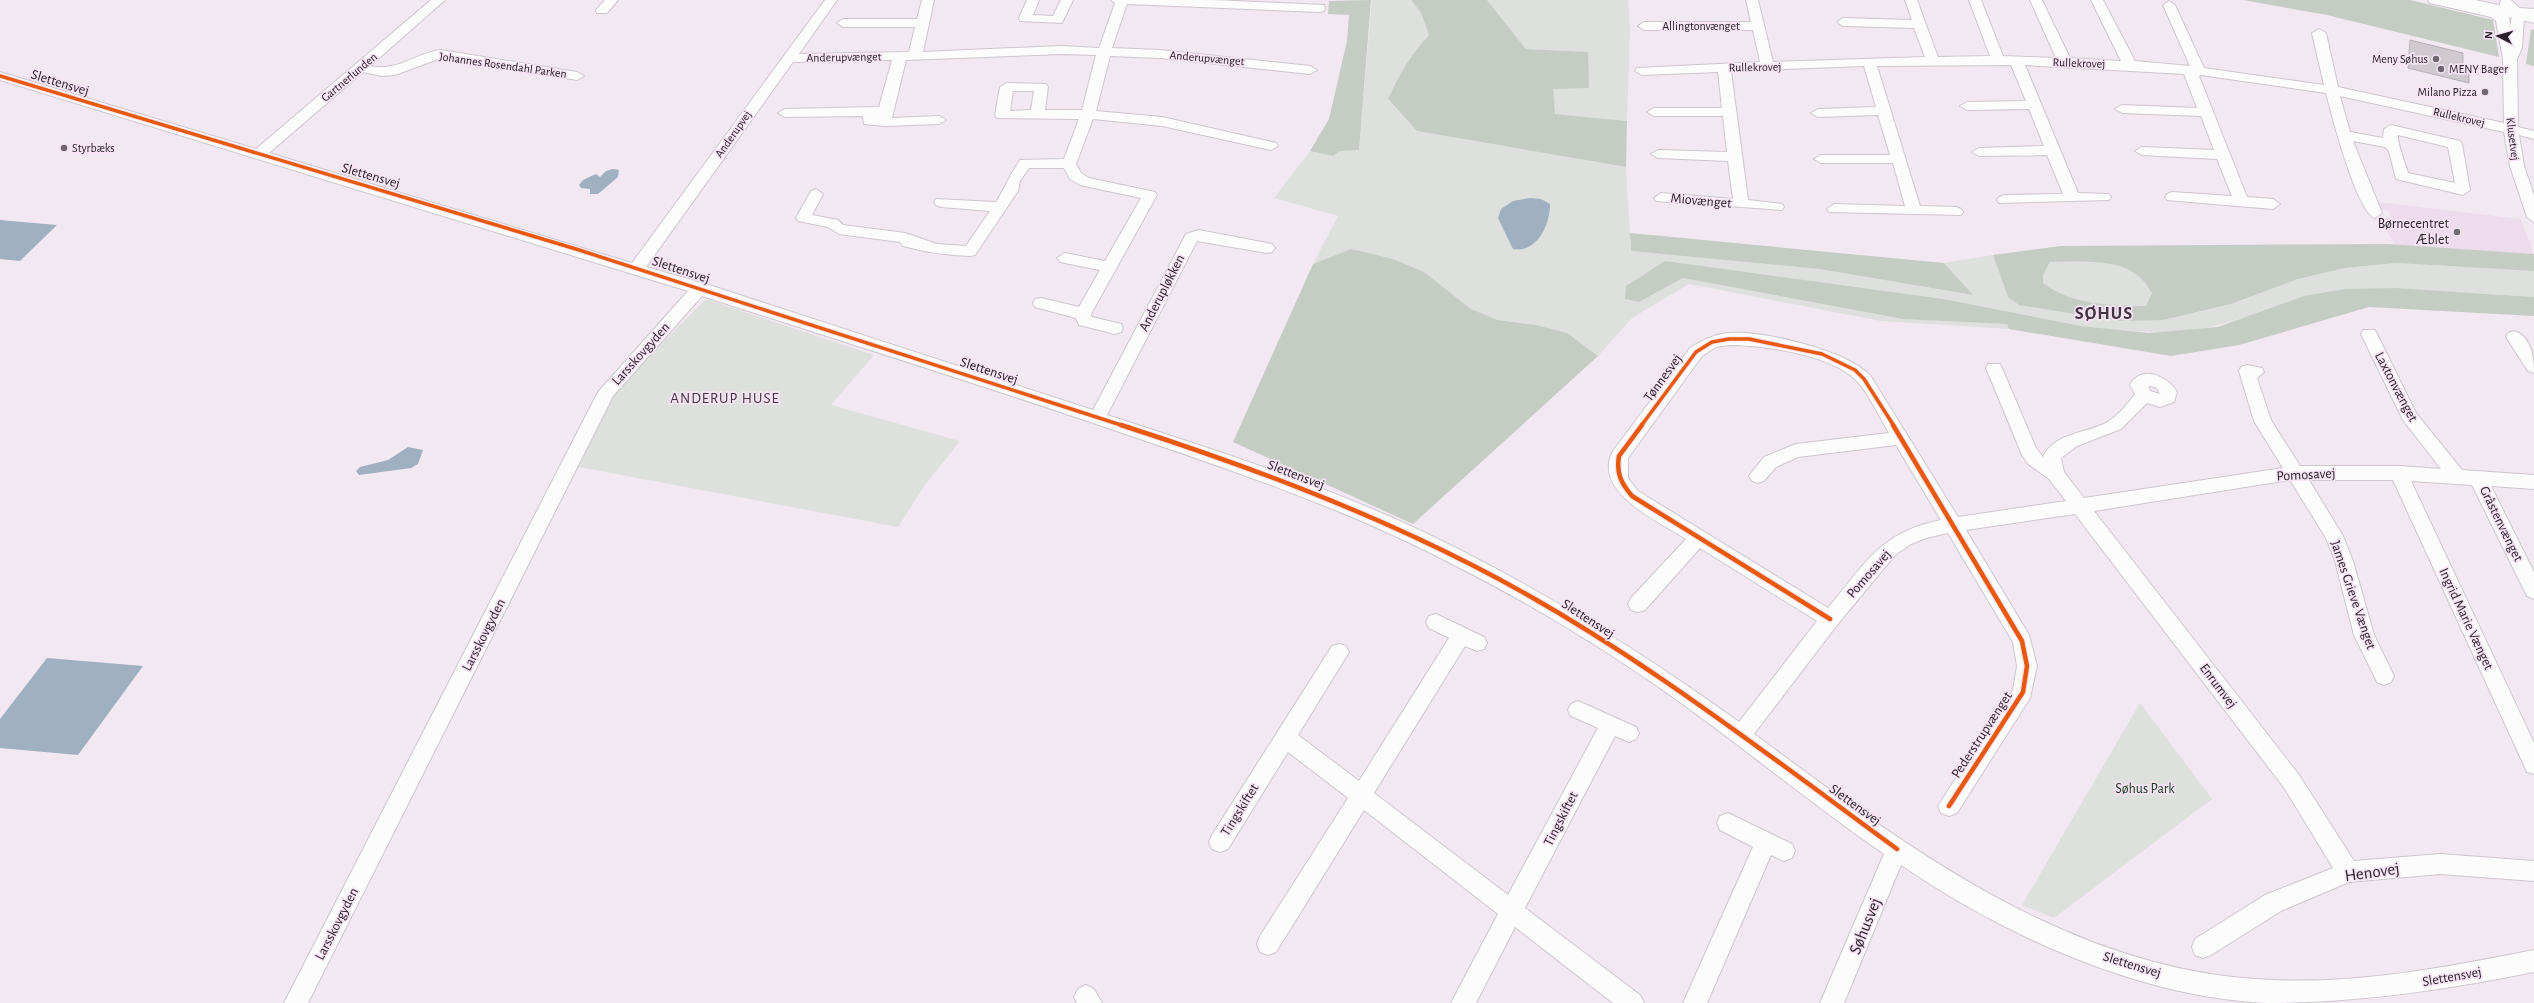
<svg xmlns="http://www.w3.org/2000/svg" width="2534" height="1003" font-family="'Alegreya Sans',sans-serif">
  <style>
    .built { fill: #eddcec }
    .green { fill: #dde0dd }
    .forest { fill: #c4ccc4; fill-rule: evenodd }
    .water { fill: #9fb0c0 }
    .building { fill: #d0c9d0; stroke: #b7afb7 }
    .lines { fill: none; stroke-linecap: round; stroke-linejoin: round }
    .minor-casing { stroke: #cdc6cd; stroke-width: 2 }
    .major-casing { stroke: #cdc6cd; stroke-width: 2 }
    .minor { fill: #fdfcfd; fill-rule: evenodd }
    .major { fill: #fdfcfd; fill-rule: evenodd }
    .cycleway-far1-casing { stroke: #f6e4f5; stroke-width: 5.5 }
    .cycleway-casing { stroke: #f6e4f5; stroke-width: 7 }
    .cycleway-far1 { stroke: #e8590c; stroke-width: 3.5 }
    .cycleway { stroke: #e8590c; stroke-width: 4.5 }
    .poi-dot { fill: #6e676e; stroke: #f6e4f5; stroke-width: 1.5 }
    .labels { text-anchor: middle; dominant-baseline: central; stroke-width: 3.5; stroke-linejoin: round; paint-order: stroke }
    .far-street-label { font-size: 12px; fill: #272127; stroke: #f6e4f5 }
    .far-poi-label { font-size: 12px; fill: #272127; stroke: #f6e4f5; text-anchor: end }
    .street-label { font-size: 14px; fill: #272127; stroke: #f6e4f5 }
    .poi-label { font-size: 14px; fill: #272127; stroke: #f6e4f5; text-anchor: end }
    .park-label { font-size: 14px; fill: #153917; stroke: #f6e4f5 }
    .neighbourhood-label { font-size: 15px; letter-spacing: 1px; fill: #423441; stroke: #f6e4f5 }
    .near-street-label { font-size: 17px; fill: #272127; stroke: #f6e4f5 }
    .district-label { font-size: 18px; font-weight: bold; letter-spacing: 1px; fill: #423441; stroke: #f6e4f5 }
  </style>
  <rect width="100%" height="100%" fill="#f2e8f2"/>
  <path class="built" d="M2377,202L2521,219L2534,254L2395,245L2379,217L2392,218L2389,211L2380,208Z"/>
  <g class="green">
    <path d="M1372,0H1411L1421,13L1429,35C1410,54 1399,75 1388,100L1417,131L1626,167L1631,251L1819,269L1972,295L1944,263L1993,255L2008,297L2163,320L2231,304L2298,279L2345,268L2396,263L2534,271V297L2396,288L2239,319C2185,338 2136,332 2081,326L1665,261L1639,302L1683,278L1903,319L2007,324L2009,329L1881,321L1689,284L1632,318L1598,356L1566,333L1536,325L1498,320L1471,309L1424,272L1351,249L1313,264L1338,216L1274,198L1310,151L1333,156L1340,151L1359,149Z"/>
    <path d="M1487,0H1628L1630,28L1627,121L1555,114L1552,89L1588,52L1526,49Z"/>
    <path d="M2050,262C2077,262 2116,257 2138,275C2144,280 2148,287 2152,293L2146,306C2107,305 2075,307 2043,283V275Z"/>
    <path d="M706,299L874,355L831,405L960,441L925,485L898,527L579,467L614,390Z"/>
    <path d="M2140,703L2212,799L2054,918L2022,905Z"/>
  </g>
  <g class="forest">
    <path d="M1371,0L1359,150L1340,151L1333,156L1310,151L1329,119L1347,41L1349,15L1328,14L1329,1Z"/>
    <path d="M1411,0H1487L1526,49L1588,52L1589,88L1553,89L1555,114L1627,121L1626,167L1417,131L1388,99C1399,75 1410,55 1429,35L1421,13Z"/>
    <path d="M2243,0H2410L2493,20L2499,57L2327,15Z"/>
    <path d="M2531,29L2534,30V66L2526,64Z"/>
    <path d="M1630,233L1944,263L1973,295L1819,269L1631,251Z"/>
    <path d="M2387,244L2534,254V271L2396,263L2345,268L2298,279L2231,304L2163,320L2119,321L2019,305L2008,297L1993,255L2061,246ZM2050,262C2075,262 2118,258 2138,276C2144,280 2148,287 2152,293L2146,306C2109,305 2074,306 2043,283V275Z"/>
    <path d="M1351,249L1393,259L1424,272L1471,309L1498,320L1536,325L1567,333L1598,356L1413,524L1233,442L1313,264Z"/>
    <path d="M1665,261L1943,299L2081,326L2149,333L2218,327L2304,296L2345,289L2396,288L2534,297V316L2369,307L2239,345L2171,356L2009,329L2007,324L1903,319L1683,278L1639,302L1625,299L1626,286Z"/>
  </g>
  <g class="water">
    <path d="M613,169L619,170L618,177L598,194H590V189L581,188L579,185L583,180L596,174L600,177L606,171Z"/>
    <path d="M1530,198L1541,199L1550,204C1550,225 1537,253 1513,249L1498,218L1501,209L1513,201Z"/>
    <path d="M0,220L57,225L20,261L0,259Z"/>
    <path d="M408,447L423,450L418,464L411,468L359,475L356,471L360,467L388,460Z"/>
    <path d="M47,658L143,666L78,755L0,748V719Z"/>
  </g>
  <path class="building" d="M2410,40L2463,53V66L2469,68V83L2408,68Z"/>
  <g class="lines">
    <defs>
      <g id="minor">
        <path d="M431,0H445L370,66C399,72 414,53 441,50L577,72L584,76L577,80L441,58L395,75L382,76L363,72L269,153L632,263L825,0H837L799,54L909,52L915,27H843L837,23L843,19H917L922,0H934L923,52L1061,46L1099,48L1115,3L1111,0H1213L1324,5L1325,8L1324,11L1319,12L1127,4L1112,48L1160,50L1310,66L1317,70L1310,74L1160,58L1110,56L1096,111L1162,117L1276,143L1278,146L1271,150L1162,126L1093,119L1076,164L1081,173L1089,178L1155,192L1157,195L1091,314L1092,317L1121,324L1123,328L1121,332L1115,334L1079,325L1076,318L1035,307L1033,303L1035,299L1041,298L1079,307L1100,270L1060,262L1057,258L1065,253L1105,261L1141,198L1080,185L1070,179L1064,168H1029L1020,181L1018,191L975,255L970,256C946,255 925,252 903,246L900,242L839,234L828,227L798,221L796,218L811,191L816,189L823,194L812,215L838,220L843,225L905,233L937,244L966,246L990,211L941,207L936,205L934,202L936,199L996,202C1005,188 1010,174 1020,160L1064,159L1079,119L997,118L995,115L1000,87L1007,83L1046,84L1048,87L1045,110H1082L1096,55L1061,54L906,60L892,118L939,116L946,120L939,124L885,126L864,124L863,116L785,117L778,113L785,109L879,107L892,60L793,62L646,267L706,284L1093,410L1186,234L1199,230L1272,244L1275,248L1272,252L1267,253L1197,241L1107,415C1203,446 1299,477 1391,517C1514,572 1629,643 1739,722L1817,621L1700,548L1645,610L1638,612L1631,610L1628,604L1631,598L1686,539C1660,522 1591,492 1613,451L1690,348C1703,340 1714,334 1730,333C1765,331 1845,350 1870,375L1958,517L2066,501L2049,479L2028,464L2022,455L1986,368L1988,364H2000L2002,368L2036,448L2043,457C2053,434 2084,433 2104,424C2117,417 2126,406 2135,394L2130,385C2141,364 2168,376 2177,392L2174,402L2160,407L2147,403L2121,429L2077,446L2061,458L2064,472L2084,498L2283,468L2254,421L2239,371L2241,367L2247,365L2262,368L2264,372L2257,378L2271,420L2300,466H2399L2441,469L2403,420L2361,334L2363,330H2375L2416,413L2462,470L2534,475V489L2491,486L2534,572V599L2527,596L2472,485L2411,481L2534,743V774L2527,772L2393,480H2309L2343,536L2353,561L2374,635L2394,676L2391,682L2384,685L2377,682L2354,635L2335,561L2326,538L2290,480L2094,511L2299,775L2354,861L2440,854L2534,861V881L2440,874L2349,882L2281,911L2211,955L2203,958L2195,955L2192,947L2195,939L2265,895L2333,868L2285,789L2075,514L1966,530L2029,635L2037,666L2030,698L1957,813L1949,816L1941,813L1938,806L2013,690L2017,666L2013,642L1948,533L1926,538L1911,544L1895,555L1837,625L1754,734C1908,848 2072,973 2272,980C2360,984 2448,967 2534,950V972C2446,990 2356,1003 2266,1003C2139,997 2005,936 1901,865L1844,1003H1820L1884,854C1813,805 1747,750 1677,700C1607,650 1533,605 1456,566C1340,505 1216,465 1093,423C963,379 832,338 702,296L613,396L308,1003H284L598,392L688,291L0,80V72L256,149ZM1013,91H1034L1031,110L1010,111ZM1729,345C1762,345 1823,354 1850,375C1867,388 1878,415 1889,433L1796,444L1764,457L1749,476L1752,481L1758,483L1764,481L1776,467L1798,457L1896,445L1941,520C1880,532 1865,564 1828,608L1638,491L1628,478V458L1702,356L1716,347ZM2150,386L2157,388L2160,394L2150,391L2148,387Z"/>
        <path d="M605,0H618L607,13H597L596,10Z"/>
        <path d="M1027,0H1039L1033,15L1053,16L1061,0H1073L1062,23L1020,21L1019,18Z"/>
        <path d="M1746,0H1758L1773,62L1925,57L1914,28L1843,26L1837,22L1843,18L1912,20L1905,0H1917L1938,57L1990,56L1969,0H1981L2003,56L2056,58L2030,0H2042L2070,58L2121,61L2091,0H2103L2135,61L2190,66L2163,5L2169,1L2175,5L2204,68L2324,85L2312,33L2319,29L2326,33L2338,87L2504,123L2503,59L2496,21L2491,17L2430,3L2428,0H2451L2498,11L2501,0H2511L2519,8L2534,9V17L2524,16L2522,48L2517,59L2518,127L2534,131V139L2519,135L2524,166L2534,195V222L2527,217L2510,166L2504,132L2340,96L2350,132L2383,138L2384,129L2391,125L2460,141L2462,144L2470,190L2463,195L2396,179L2389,151L2385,147L2353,141L2382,213L2375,218C2357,213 2331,113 2326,93L2201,75L2199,76L2247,197L2273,199L2280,204L2273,209L2167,200L2165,197L2167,194L2172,192L2232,196L2217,159L2142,155L2135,151L2142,147L2214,150L2201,116L2122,113L2115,109L2122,105L2197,108L2184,74L2025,65L2078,193L2109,194L2111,197L2109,200L1999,203L1997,200L1999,197L2004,195L2063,194L2047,155L1979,156L1972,152L1979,148L2044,146L2029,109L1967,110L1960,106L1967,102L2026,101L2011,65L1877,66L1920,206L1956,207L1961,209L1963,212L1961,215L1829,212L1827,209L1834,204L1905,206L1893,163H1821L1814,159L1821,155H1890L1878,115L1818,117L1811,113L1818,109L1876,107L1864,66L1731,71L1748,200L1782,204L1784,207L1782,210L1656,201L1654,198L1661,193L1733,199L1728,161L1658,158L1651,154L1658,150L1727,152L1723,116H1654L1647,112L1654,108H1722L1718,72L1642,75L1635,71L1637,68L1760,62L1753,30H1644L1638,26L1644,22H1751ZM2509,15L2512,16L2510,28ZM2398,135L2448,147L2455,183L2408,173C2405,162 2397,143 2398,135Z"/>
        <path d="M2514,331C2531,336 2534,358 2534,373L2528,371L2506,337L2508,333Z"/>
        <path d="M1436,614L1484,637L1487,643L1484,649L1477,651L1465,646L1374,793L1508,895L1598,728L1571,716L1568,710L1571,704L1578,701L1636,727L1639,733L1636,739L1629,742L1615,736L1525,908L1640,995L1644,1003H1613L1515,927L1476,1003H1451L1498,914L1364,810L1276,952L1268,955L1260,952L1257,944L1260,936L1348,798L1288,752L1228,849L1220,852L1212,849L1209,842L1212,835L1332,646L1339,644L1346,646L1349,652L1298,735L1359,781L1449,638L1429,628L1426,622L1429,616Z"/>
        <path d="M1728,813L1792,844L1795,851L1792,858L1784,861L1771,855L1707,1003H1683L1753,847L1720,830L1717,823L1720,816Z"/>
        <path d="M1086,985L1094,989L1102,1003H1077L1074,997L1078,989Z"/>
      </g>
      <path id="major" d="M2446,0H2475L2534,13V23L2449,3Z"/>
    </defs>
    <use href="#minor" class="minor-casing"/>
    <use href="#major" class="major-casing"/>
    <use href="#minor" class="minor"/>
    <use href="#major" class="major"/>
    <defs>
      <g id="cycleway-far1">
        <path d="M0,76L576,249L1124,426"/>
        <path d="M1641,426L1696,352L1712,342L1729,339H1749L1822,354L1855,370L1864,379L1894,426"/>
      </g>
      <g id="cycleway">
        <path d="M1121,425C1242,464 1361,508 1474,566C1625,643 1760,749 1897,849"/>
        <path d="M1642,425L1619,456C1616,473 1621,483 1632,496L1830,619"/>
        <path d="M1893,425L2022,641L2027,666L2023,692L1949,806"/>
      </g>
    </defs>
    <use href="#cycleway-far1" class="cycleway-far1-casing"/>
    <use href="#cycleway" class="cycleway-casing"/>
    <use href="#cycleway-far1" class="cycleway-far1"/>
    <use href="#cycleway" class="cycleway"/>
  </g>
  <g class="poi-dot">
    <circle cx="2436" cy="59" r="4"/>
    <circle cx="2441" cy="69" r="4"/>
    <circle cx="2485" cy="92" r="4"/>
    <circle cx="64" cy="148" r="4"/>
    <circle cx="2457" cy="232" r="4"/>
  </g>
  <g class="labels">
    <g class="far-street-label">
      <text x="1701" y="26">Allingtonvænget</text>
      <text transform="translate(844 57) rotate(-1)">Anderupvænget</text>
      <text transform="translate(1207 58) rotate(5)">Anderupvænget</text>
      <text transform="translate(2079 63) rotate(2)">Rullekrovej</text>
      <text transform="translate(503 65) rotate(8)">Johannes Rosendahl Parken</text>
      <text transform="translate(1755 67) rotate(-1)">Rullekrovej</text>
      <text transform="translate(349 77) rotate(-40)">Gartnerlunden</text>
      <text transform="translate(2459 117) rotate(13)">Rullekrovej</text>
      <text transform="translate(733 134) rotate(-55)">Anderupvej</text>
      <text transform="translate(2513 139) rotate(83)">Klusetvej</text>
    </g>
    <g class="far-poi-label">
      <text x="2428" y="59">Meny Søhus</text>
      <text x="2449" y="69" text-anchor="start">MENY Bager</text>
      <text x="2477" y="92">Milano Pizza</text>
      <text x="72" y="148" text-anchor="start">Styrbæks</text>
    </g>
    <g class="street-label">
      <text transform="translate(60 83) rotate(17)">Slettensvej</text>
      <text transform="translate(371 176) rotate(16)">Slettensvej</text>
      <text transform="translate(1701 201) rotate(5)">Miovænget</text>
      <text transform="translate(681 270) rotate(18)">Slettensvej</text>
      <text transform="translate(1162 293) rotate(-63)">Anderupløkken</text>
      <text transform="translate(641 354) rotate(-48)">Larsskovgyden</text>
      <text transform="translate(989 371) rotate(18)">Slettensvej</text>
      <text transform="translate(1663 378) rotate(-54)">Tønnesvej</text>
      <text transform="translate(2396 387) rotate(62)">Laxtonvænget</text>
      <text transform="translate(1296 475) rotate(21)">Slettensvej</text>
      <text transform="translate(2306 475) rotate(-3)">Pomosavej</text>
      <text transform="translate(2501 524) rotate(64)">Gråstenvænget</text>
      <text transform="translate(1869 574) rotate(-49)">Pomosavej</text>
      <text transform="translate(2353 595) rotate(71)">James Grieve Vænget</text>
      <text transform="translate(1588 619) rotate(33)">Slettensvej</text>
      <text transform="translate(2466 619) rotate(65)">Ingrid Marie Vænget</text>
      <text transform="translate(484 635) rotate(-63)">Larsskovgyden</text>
      <text transform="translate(2218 686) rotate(53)">Enrumvej</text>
      <text transform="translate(1982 735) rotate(-57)">Pederstrupvænget</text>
      <text transform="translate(1855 805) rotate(36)">Slettensvej</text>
      <text transform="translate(1240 810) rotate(-58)">Tingskiftet</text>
      <text transform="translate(1561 819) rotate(-63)">Tingskiftet</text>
      <text transform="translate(337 924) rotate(-63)">Larsskovgyden</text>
      <text transform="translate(2132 965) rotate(17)">Slettensvej</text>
      <text transform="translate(2452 977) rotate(-10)">Slettensvej</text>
    </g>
    <g class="poi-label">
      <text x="2449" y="224">Børnecentret<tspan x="2449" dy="16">Æblet</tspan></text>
    </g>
    <g class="park-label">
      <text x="2145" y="789">Søhus Park</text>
    </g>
    <g class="neighbourhood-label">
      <text x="725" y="398">ANDERUP HUSE</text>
    </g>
    <g class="near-street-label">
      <text transform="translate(2372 872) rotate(-8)">Henovej</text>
      <text transform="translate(1865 926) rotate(-68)">Søhusvej</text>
    </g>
    <g class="district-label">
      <text x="2104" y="314">SØHUS</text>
    </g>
  </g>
  <g transform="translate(2498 36) rotate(276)" stroke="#f6e4f5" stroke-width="3" paint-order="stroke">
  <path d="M0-3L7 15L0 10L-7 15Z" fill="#272127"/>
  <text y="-6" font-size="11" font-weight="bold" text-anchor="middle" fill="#272127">N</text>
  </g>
</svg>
